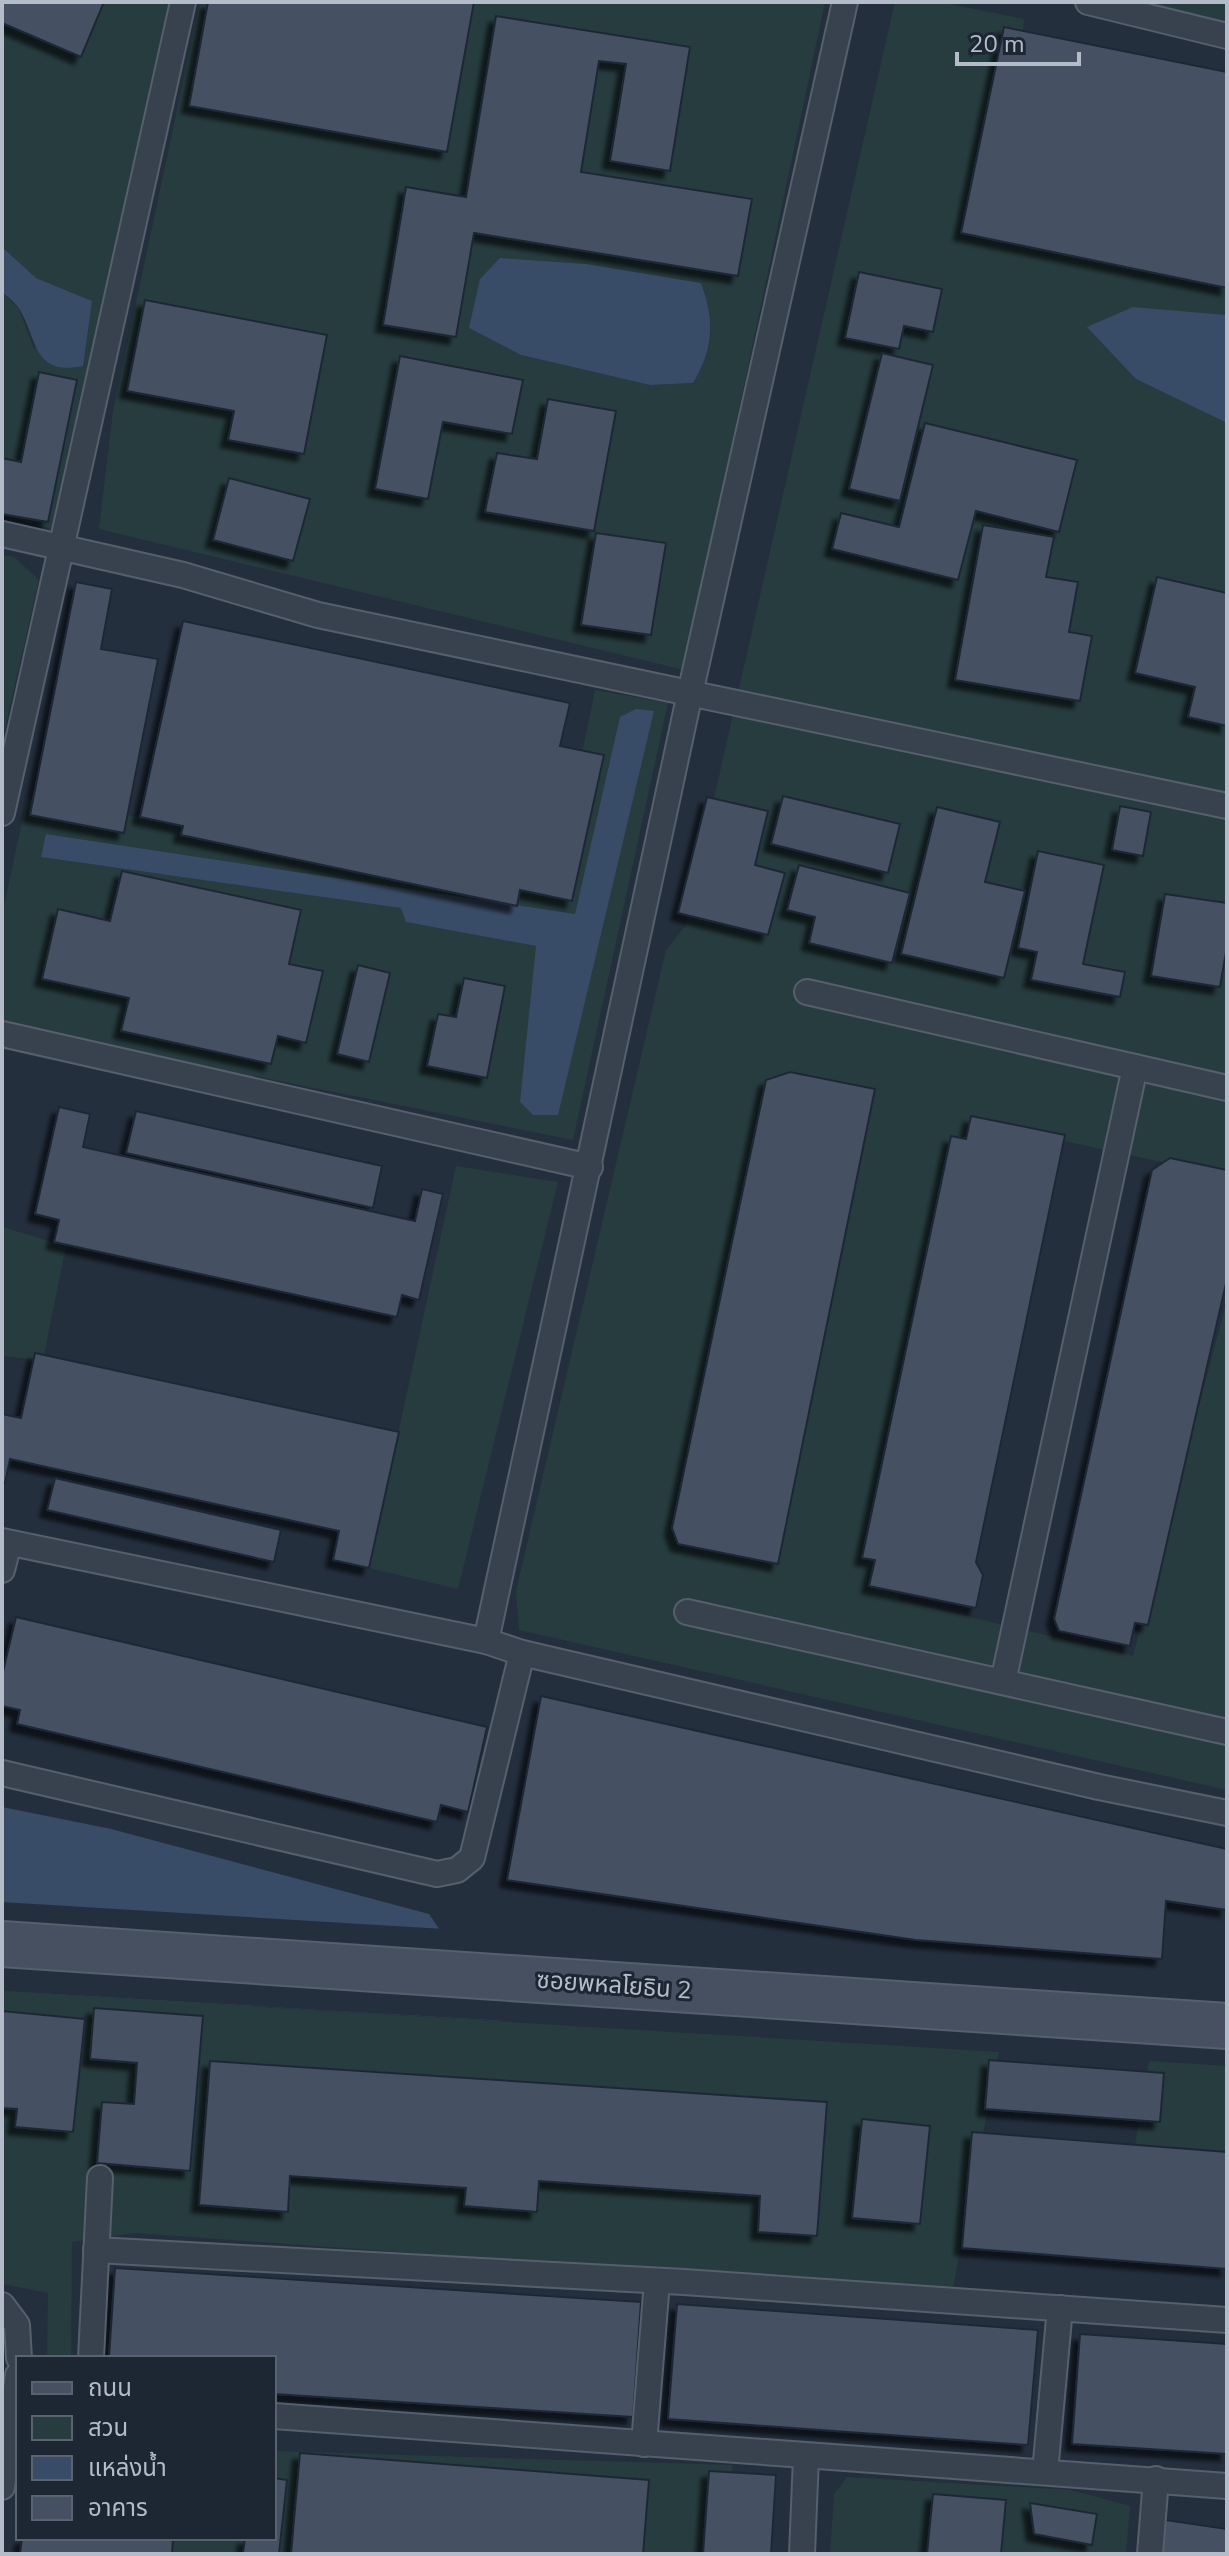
<svg xmlns="http://www.w3.org/2000/svg" width="1229" height="2556" font-family="'Nunito Sans','Noto Sans Thai',sans-serif">
  <style>
    .green { fill: #263c3f; fill-rule: evenodd }
    .water { fill: #394c67 }
    .pier { fill: #242f3e }
    .building { fill: #455162; stroke: #1f2835; stroke-width: 2; filter: url(#shadow) }
    .lines { fill: none; stroke-linecap: round; stroke-linejoin: round }
    .lane-casing { stroke: #565f6c; stroke-width: 28 }
    .secondary-casing { stroke: #565f6c; stroke-width: 48 }
    .lane { stroke: #38414e; stroke-width: 24 }
    .secondary { stroke: #465061; stroke-width: 44 }
    .labels { text-anchor: middle; dominant-baseline: central; stroke-width: 6; stroke-linejoin: round; paint-order: stroke }
    .street-label { font-size: 24px; fill: #b4bcc9; stroke: #1d2633 }
  </style>
  <defs>
    <filter id="shadow"><feDropShadow dx="-7" dy="7" stdDeviation="2" flood-color="#0009"/></filter>
  </defs>
  <rect width="100%" height="100%" fill="#242f3e"/>
  <g class="green">
    <path d="M2,2H169L55,530L2,515V292L19,309L34,349L92,301L36,278L2,247Z"/>
    <path d="M200,2H825L684,670L99,529L113,411ZM500,258L586,264L701,283C715,321 715,348 693,383L650,385L521,355L469,328Z"/>
    <path d="M895,2H939L1024,19L1001,237L1227,283V315L1133,307L1136,379L1227,423V1176L1012,1130L899,1600L1133,1656L1227,1300V1790L519,1630L516,1591L666,950L685,926Z"/>
    <path d="M1141,2H1227V22Z"/>
    <path d="M2,555L14,557L39,580L2,741Z"/>
    <path d="M595,690L668,703L573,1140L2,1025V916L27,798L555,887ZM620,718L533,1115L520,1102L537,946L407,922L402,908L41,857L47,834L575,914Z"/>
    <path d="M456,1166L558,1182L458,1589L369,1568Z"/>
    <path d="M2,1227L66,1246L43,1360L2,1356Z"/>
    <path d="M2,1991L999,2052L952,2292L135,2233L72,2242L71,2358H47L48,2293L2,2284Z"/>
    <path d="M1149,2061L1227,2066V2161L1133,2158Z"/>
    <path d="M274,2451L732,2465V2554H163L179,2538H274Z"/>
    <path d="M847,2477L1071,2490L1130,2506L1126,2554H830L834,2494Z"/>
  </g>
  <g class="water">
    <path d="M2,247L36,278L92,301L83,366C33,376 38,341 20,310C16,303 8,297 2,292Z"/>
    <path d="M500,258L586,264L701,283C715,321 714,348 693,383L650,385L521,355L469,328L480,279Z"/>
    <path d="M1133,307L1227,315V423L1136,379L1087,327Z"/>
    <path d="M636,709L654,711L558,1115H533L520,1102L536,946L406,922L401,908L41,857L46,834L575,914L620,717Z"/>
    <path d="M2,1807L111,1829L429,1914L502,2021L2,1991Z"/>
  </g>
  <path class="pier" d="M2,1902L444,1929L506,2021L2,1991Z"/>
  <g class="building">
    <path d="M2,2H104L81,57L2,23Z"/>
    <path d="M208,2H474L447,152L189,106Z"/>
    <path d="M496,16L690,47L670,171L610,161L626,64L599,61L581,172L752,199L738,276L474,233L456,337L383,325L406,187L466,197Z"/>
    <path d="M1004,27L1227,72V288L961,233Z"/>
    <path d="M859,272L942,289L933,332L904,326L899,349L845,338Z"/>
    <path d="M145,300L327,335L304,454L228,440L234,411L127,391Z"/>
    <path d="M882,353L933,365L900,501L849,489Z"/>
    <path d="M400,356L523,380L512,434L443,422L428,499L375,489Z"/>
    <path d="M39,372L77,380L48,522L2,514V458L21,462Z"/>
    <path d="M548,399L616,411L594,531L485,512L497,453L537,459Z"/>
    <path d="M925,423L1077,460L1059,532L976,511L958,580L832,549L841,513L899,527Z"/>
    <path d="M229,478L310,499L293,561L213,540Z"/>
    <path d="M983,525L1054,537L1046,577L1078,582L1069,632L1092,636L1080,701L955,680Z"/>
    <path d="M596,533L666,543L651,635L581,625Z"/>
    <path d="M1157,577L1227,593V726L1188,717L1195,687L1135,673Z"/>
    <path d="M76,582L112,589L101,649L158,659L124,833L30,815Z"/>
    <path d="M183,621L570,703L560,746L604,755L572,901L520,890L517,906L181,835L183,826L140,817Z"/>
    <path d="M783,796L900,824L888,873L771,844Z"/>
    <path d="M707,797L768,811L755,865L785,873L768,935L678,913Z"/>
    <path d="M1120,806L1151,812L1143,856L1112,850Z"/>
    <path d="M937,807L1000,822L985,882L1025,891L1004,978L901,954Z"/>
    <path d="M1038,851L1104,865L1083,964L1125,972L1120,997L1031,980L1037,952L1018,948Z"/>
    <path d="M799,865L910,893L892,963L809,943L815,917L787,910Z"/>
    <path d="M122,871L301,910L289,964L323,971L306,1043L278,1036L271,1064L121,1031L129,998L42,979L58,909L110,921Z"/>
    <path d="M1165,894L1227,903V946L1220,987L1151,976Z"/>
    <path d="M358,965L390,973L369,1062L337,1054Z"/>
    <path d="M464,978L505,986L487,1078L427,1066L438,1014L456,1017Z"/>
    <path d="M790,1072L875,1089L778,1564L678,1544L672,1528L766,1080Z"/>
    <path d="M59,1107L90,1114L83,1147L415,1221L422,1189L443,1194L419,1300L402,1295L397,1317L54,1242L59,1220L35,1214Z"/>
    <path d="M136,1111L382,1166L373,1208L126,1153Z"/>
    <path d="M971,1116L1065,1135L976,1562L983,1575L976,1608L869,1586L875,1560L862,1558L951,1136L966,1139Z"/>
    <path d="M1170,1158L1227,1170V1279L1148,1625L1135,1623L1130,1646L1059,1631L1054,1619L1152,1170Z"/>
    <path d="M35,1353L399,1432L369,1568L333,1560L339,1531L10,1459L5,1483L2,1482V1414L21,1418Z"/>
    <path d="M55,1478L281,1530L274,1562L47,1510Z"/>
    <path d="M16,1617L487,1727L468,1812L441,1805L437,1822L17,1724L20,1710L2,1706V1676Z"/>
    <path d="M541,1696L1227,1849V1910L1166,1901L1162,1959L916,1940L507,1880Z"/>
    <path d="M94,2008L203,2016L190,2171L97,2163L102,2102L134,2104L137,2063L90,2059Z"/>
    <path d="M2,2011L85,2019L73,2132L15,2127L17,2109L2,2108Z"/>
    <path d="M989,2060L1164,2073L1160,2122L985,2109Z"/>
    <path d="M210,2061L827,2102L817,2236L758,2232L760,2196L539,2181L537,2212L464,2206L466,2188L290,2176L288,2212L199,2205Z"/>
    <path d="M862,2119L930,2126L920,2224L852,2218Z"/>
    <path d="M972,2132L1227,2152V2269L962,2248Z"/>
    <path d="M115,2268L641,2302L633,2417L274,2394V2358H109Z"/>
    <path d="M677,2304L1038,2330L1028,2445L668,2419Z"/>
    <path d="M1080,2334L1227,2344V2454L1072,2444Z"/>
    <path d="M300,2453L649,2480L643,2554H291Z"/>
    <path d="M709,2471L776,2475L771,2554H703Z"/>
    <path d="M274,2478L287,2480L279,2554H243L245,2538H274Z"/>
    <path d="M933,2494L1006,2500L1001,2554H927Z"/>
    <path d="M1030,2503L1097,2514L1092,2545L1034,2534Z"/>
    <path d="M1159,2519L1227,2529V2554H1157Z"/>
    <path d="M22,2538H173L172,2554H20Z"/>
  </g>
  <g class="lines">
    <defs>
      <g id="lane">
        <path d="M1088,2L1227,36"/>
        <path d="M2,534L183,575L318,615L1227,806"/>
        <path d="M2,813L183,2"/>
        <path d="M807,992L1227,1088"/>
        <path d="M2,1034L590,1167"/>
        <path d="M2,1541L486,1641L522,1653L1099,1787L1227,1813"/>
        <path d="M2,1570L9,1543"/>
        <path d="M687,1612L1227,1732"/>
        <path d="M486,1641L687,707L845,2"/>
        <path d="M1003,1682L1135,1067"/>
        <path d="M2,1773L437,1874L457,1870L472,1858L522,1653"/>
        <path d="M96,2250L684,2282L1227,2320"/>
        <path d="M2,2305L17,2325L19,2358"/>
        <path d="M91,2358L100,2178"/>
        <path d="M274,2416L1227,2486"/>
        <path d="M644,2444L657,2281"/>
        <path d="M1045,2472L1060,2308"/>
        <path d="M2,2487L18,2375"/>
        <path d="M802,2554L806,2457"/>
        <path d="M1150,2554L1156,2479"/>
      </g>
      <path id="secondary" d="M2,1944L1227,2026"/>
    </defs>
    <use href="#lane" class="lane-casing"/>
    <use href="#secondary" class="secondary-casing"/>
    <use href="#lane" class="lane"/>
    <use href="#secondary" class="secondary"/>
  </g>
  <g class="labels">
    <g class="street-label">
      <text transform="translate(614 1985) rotate(4)">ซอยพหลโยธิน 2</text>
    </g>
  </g>
  <rect width="1229" height="2556" fill="none" stroke="#b4bcc9" stroke-width="8"/>
  <rect x="16" y="2356" width="260" height="184" fill="#1d2633" stroke="#59626f" stroke-width="2"/>
  <rect x="32" y="2382" width="40" height="12" fill="#465061" stroke="#59626f" stroke-width="2"/>
  <text x="88" y="2396" font-size="24" fill="#b4bcc9">ถนน</text>
  <rect x="32" y="2416" width="40" height="24" fill="#263c3f" stroke="#59626f" stroke-width="2"/>
  <text x="88" y="2436" font-size="24" fill="#b4bcc9">สวน</text>
  <rect x="32" y="2456" width="40" height="24" fill="#394c67" stroke="#59626f" stroke-width="2"/>
  <text x="88" y="2476" font-size="24" fill="#b4bcc9">แหล่งน้ำ</text>
  <rect x="32" y="2496" width="40" height="24" fill="#455162" stroke="#59626f" stroke-width="2"/>
  <text x="88" y="2516" font-size="24" fill="#b4bcc9">อาคาร</text>
  <path d="M957 52v12h122v-12" fill="none" stroke="#b4bcc9" stroke-width="4"/>
  <text x="969" y="52" font-size="24" fill="#b4bcc9" stroke="#1d2633" stroke-width="6" paint-order="stroke">20 m</text>
</svg>
